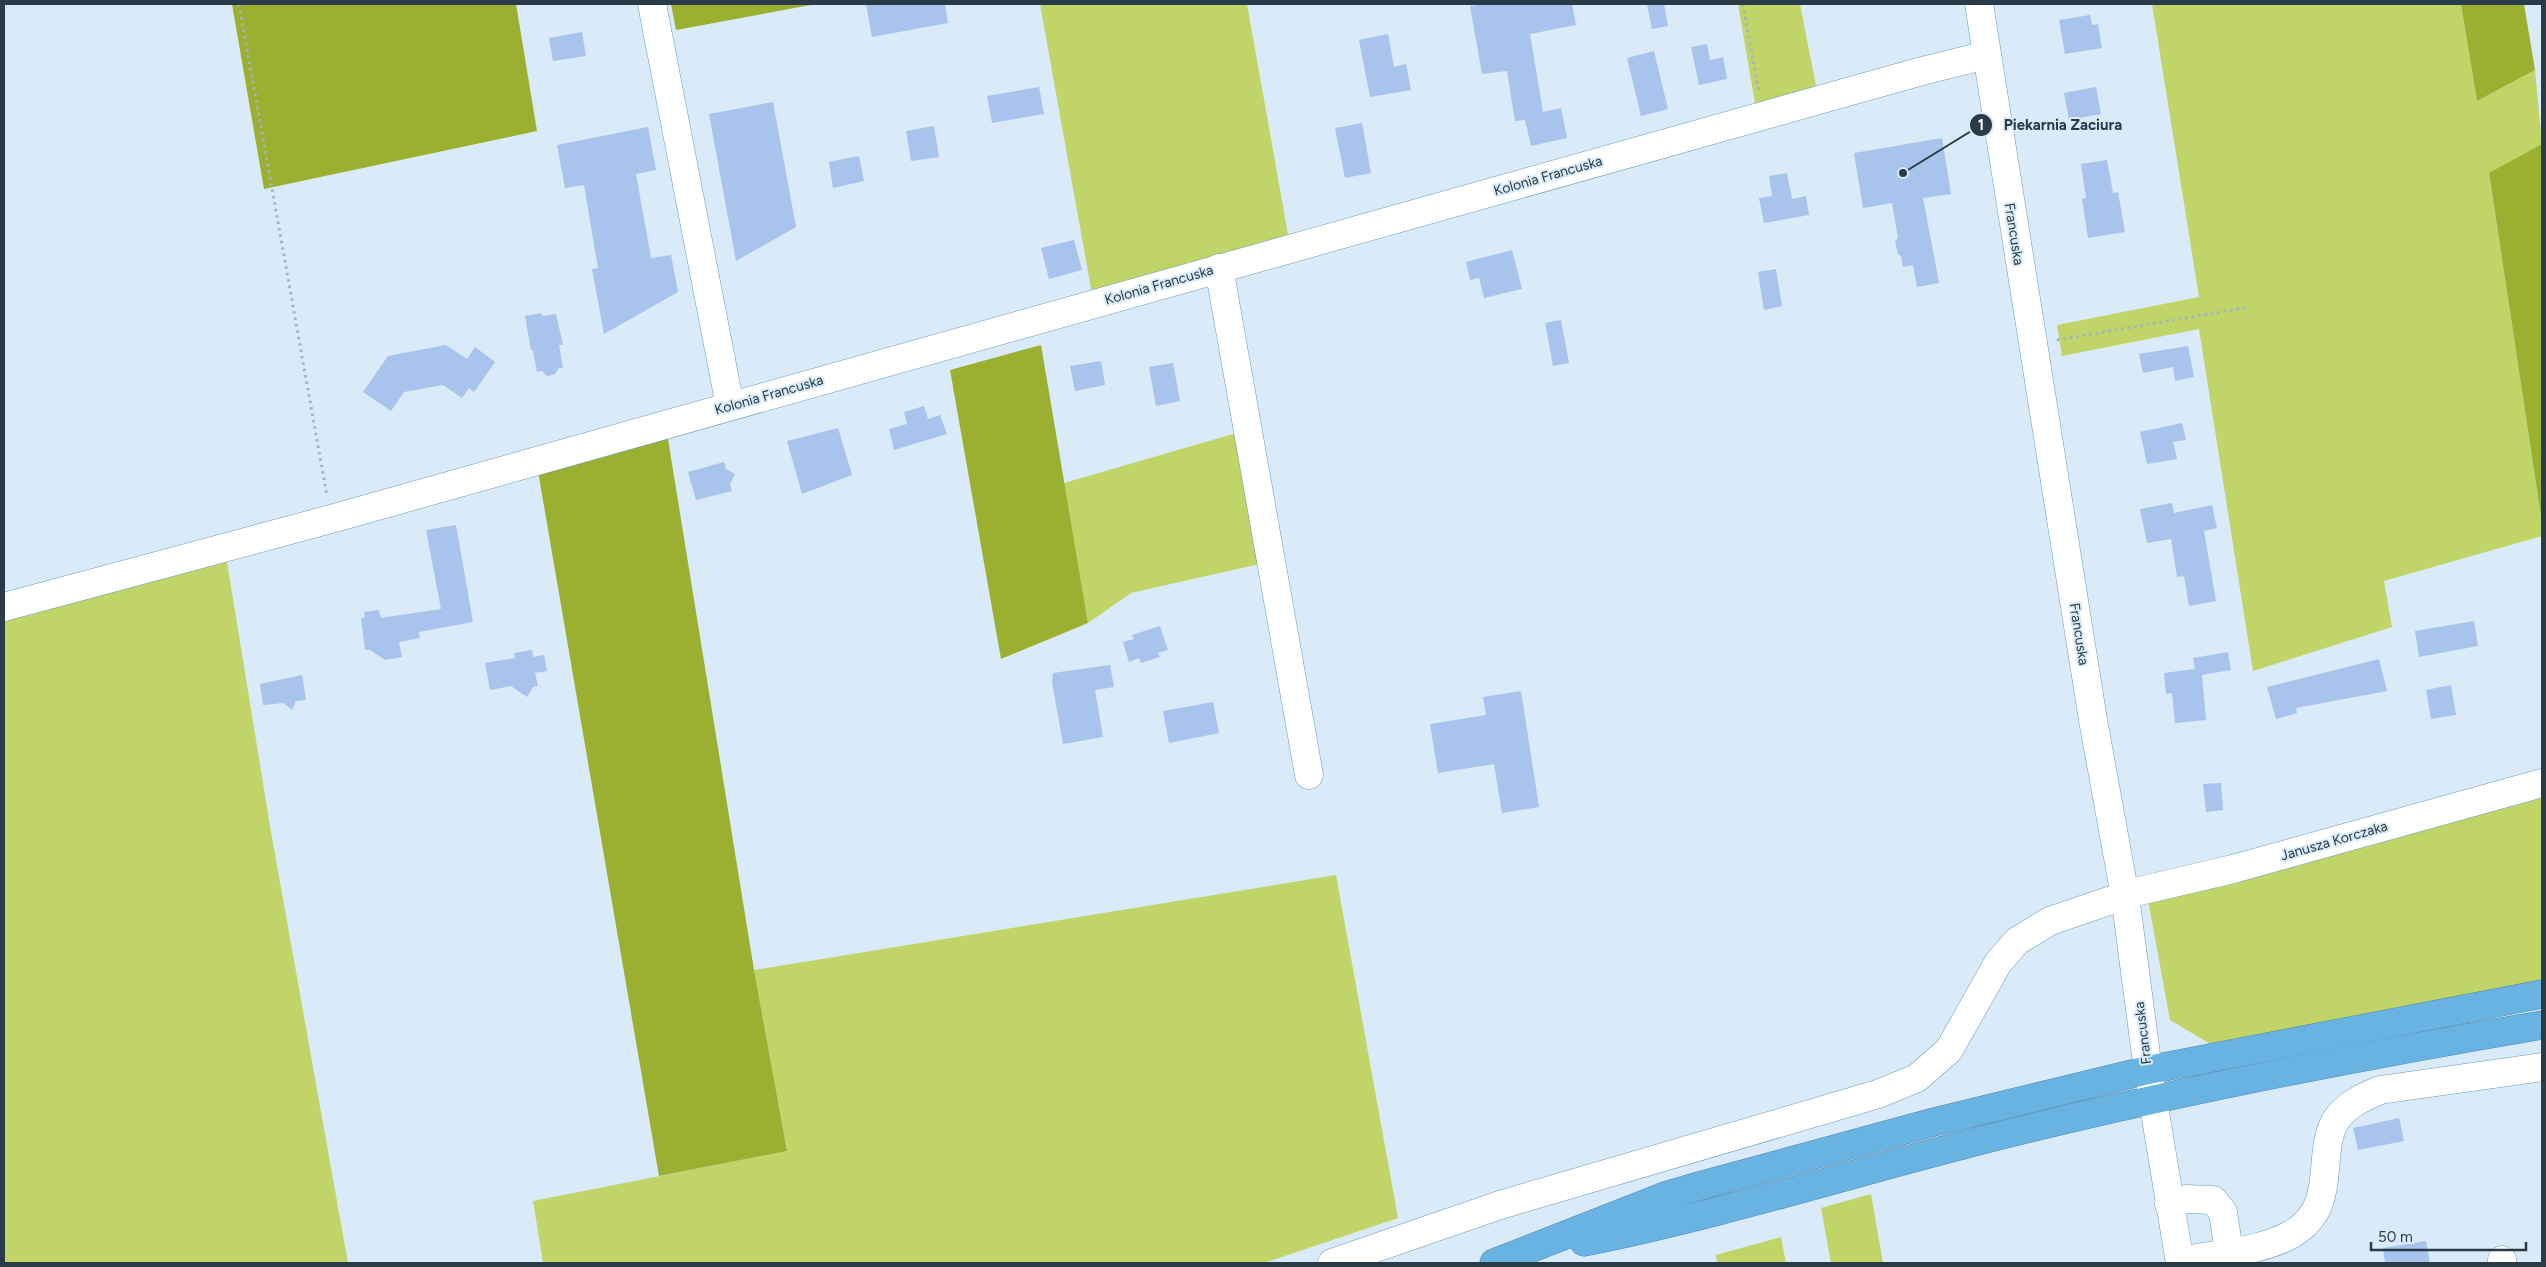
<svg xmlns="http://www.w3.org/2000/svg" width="2546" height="1267" font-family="Figtree,sans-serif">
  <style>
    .green { fill: #c0d468 }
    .forest { fill: #9baf30 }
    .building { fill: #a8c3ec }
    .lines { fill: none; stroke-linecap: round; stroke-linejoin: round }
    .minor-casing { stroke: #6c98b6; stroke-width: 29 }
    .highway-casing { stroke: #5289ac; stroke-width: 29 }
    .path { stroke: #a3b5c2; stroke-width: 3; stroke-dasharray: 2.5 4; stroke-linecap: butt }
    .minor { stroke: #fff; stroke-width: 28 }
    .highway { stroke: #69b3e3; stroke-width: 28 }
    .labels { text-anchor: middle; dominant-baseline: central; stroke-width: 4; stroke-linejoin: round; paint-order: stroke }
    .street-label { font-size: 14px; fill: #283b47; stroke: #d9ebf8 }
    .leader { fill: none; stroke: #283b47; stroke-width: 2 }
    .callout-dot { fill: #283b47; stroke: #d9ebf8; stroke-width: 2 }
    .mark-label { font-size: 15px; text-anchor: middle; font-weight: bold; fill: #fff }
    .callout-label { font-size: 15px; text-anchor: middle; font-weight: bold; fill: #283b47; stroke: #d9ebf8; stroke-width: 4; stroke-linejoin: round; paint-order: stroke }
  </style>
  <rect width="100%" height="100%" fill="#d9ebf8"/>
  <g class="green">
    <path d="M1040,4H1247L1289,240L1092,294Z"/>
    <path d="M1738,4H1800L1817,91L1756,109Z"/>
    <path d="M2152,4H2461L2477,101L2535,70L2542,144L2489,174L2542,523V536L2384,581L2392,627L2253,671L2199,329L2062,356L2057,325L2199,297Z"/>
    <path d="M1240,432L1264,563L1131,593L1088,623L1064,483Z"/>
    <path d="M226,556L270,826L348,1263H4V617Z"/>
    <path d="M2542,795V981L2212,1045L2170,1020L2148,900Z"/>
    <path d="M1336,875L1398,1218L1264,1263H543L533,1201L787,1151L754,970Z"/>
    <path d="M1871,1194L1883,1263H1831L1821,1208Z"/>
    <path d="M1781,1237L1786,1263H1717L1716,1255Z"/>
  </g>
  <g class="forest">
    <path d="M232,4H516L537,131L264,189Z"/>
    <path d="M671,4H816L676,30Z"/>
    <path d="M2461,4H2524L2535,70L2477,101Z"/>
    <path d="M2542,144V523L2489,173Z"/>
    <path d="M1041,345L1088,623L1001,659L950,370Z"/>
    <path d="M667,433L754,970L787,1151L659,1176L538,471Z"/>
  </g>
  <g class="building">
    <path d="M866,4H945L948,23L872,37Z"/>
    <path d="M1486,4H1572L1576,25L1530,34L1543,112L1561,108L1567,138L1531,146L1525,120L1515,121L1507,71L1482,74L1470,6Z"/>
    <path d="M1647,4H1664L1668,26L1652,29Z"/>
    <path d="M2090,15L2092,25L2098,24L2102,48L2065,54L2059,20Z"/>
    <path d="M582,32L586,56L553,61L549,38Z"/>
    <path d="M1388,34L1394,67L1406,64L1411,90L1370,97L1359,40Z"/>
    <path d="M1707,44L1710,60L1723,57L1727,79L1699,85L1691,47Z"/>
    <path d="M1654,51L1668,109L1641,116L1627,58Z"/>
    <path d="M1039,87L1044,114L992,123L987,96Z"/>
    <path d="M2096,87L2101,114L2069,120L2064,93Z"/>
    <path d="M773,102L796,227L736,261L709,114Z"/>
    <path d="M1362,123L1371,173L1345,178L1335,128Z"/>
    <path d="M934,126L939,157L911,161L906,131Z"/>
    <path d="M648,127L656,170L636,174L651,258L671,255L678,292L604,334L592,269L598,268L584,185L565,188L557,145Z"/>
    <path d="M1942,138L1951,194L1923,198L1939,283L1917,287L1913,265L1903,267L1901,256L1898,254L1895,241L1898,238L1892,203L1863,208L1854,153Z"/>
    <path d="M859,156L864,181L833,188L829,162Z"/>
    <path d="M2107,160L2113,193L2118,192L2125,232L2088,238L2082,199L2086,198L2081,164Z"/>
    <path d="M1787,173L1792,199L1806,196L1809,215L1764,223L1759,198L1772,196L1769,176Z"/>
    <path d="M1074,240L1082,270L1049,279L1041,248Z"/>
    <path d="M1512,250L1522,289L1484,298L1479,278L1470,280L1466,262Z"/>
    <path d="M1776,269L1782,306L1764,310L1758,272Z"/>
    <path d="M541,313L542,316L556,314L563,345H559L563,368H559L555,374L547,376L542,371L537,372L533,350H531L525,316Z"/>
    <path d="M1561,320L1569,363L1553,366L1545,323Z"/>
    <path d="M446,345L467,359L475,347L495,362L474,392L469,388L462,398L443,385L404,392L391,411L363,392L388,356Z"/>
    <path d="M2188,346L2194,377L2175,381L2173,367L2143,373L2139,354Z"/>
    <path d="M1101,361L1105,385L1075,391L1070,366Z"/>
    <path d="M1173,363L1180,401L1156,406L1149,367Z"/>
    <path d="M924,406L928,419L940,415L947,434L894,450L889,429L907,424L904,412Z"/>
    <path d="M2182,423L2186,440L2173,442L2177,459L2147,464L2140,432Z"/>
    <path d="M838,428L852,475L802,494L787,441Z"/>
    <path d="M724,462L726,469L735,474L730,484L732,491L696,500L688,472Z"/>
    <path d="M2172,503L2174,513L2212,505L2217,528L2204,531L2216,601L2189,606L2184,576L2177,577L2171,539L2147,543L2140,509Z"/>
    <path d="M456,525L473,622L419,632L420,638L399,642L402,657L385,660L370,650H365L361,618L365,617L364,612L379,610L381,618L441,609L426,530Z"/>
    <path d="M2474,621L2478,646L2419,657L2415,631Z"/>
    <path d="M1160,626L1168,650L1158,653L1160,657L1141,663L1139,658L1129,662L1123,642L1134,639L1132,635Z"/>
    <path d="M532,650L533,657L544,655L547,671L535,673L538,686L533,687L527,697L511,686L490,690L485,663L515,658L514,653Z"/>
    <path d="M2228,652L2231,670L2202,675L2206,720L2175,723L2172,693L2166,694L2164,673L2195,669L2193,658Z"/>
    <path d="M2379,659L2387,691L2296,708L2297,713L2276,719L2267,687Z"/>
    <path d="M1110,665L1114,687L1095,690L1103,737L1063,744L1052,682L1053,673Z"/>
    <path d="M302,675L306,700L296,701L292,710L284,703L263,705L260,684Z"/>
    <path d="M2451,685L2456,715L2431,719L2426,690Z"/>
    <path d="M1521,691L1539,807L1502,813L1494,764L1438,773L1430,724L1486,715L1483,697Z"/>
    <path d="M1213,702L1219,733L1169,743L1163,711Z"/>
    <path d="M2221,783L2223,810L2206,812L2203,784Z"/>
    <path d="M2399,1118L2404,1141L2358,1150L2353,1128Z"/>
    <path d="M2426,1241L2430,1263H2385L2383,1248Z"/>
  </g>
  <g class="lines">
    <defs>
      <g id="minor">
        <path d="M652,4L730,406"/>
        <path d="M1979,4L2093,720L2125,896L2148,1070L2180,1263"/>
        <path d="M1219,268L1309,775"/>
        <path d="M4,607L331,519L1922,71L1987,55"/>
        <path d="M2169,1204L2186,1199L2213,1200L2223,1212L2229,1252"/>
        <path d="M2502,1260V1263"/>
        <path d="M2180,1261C2216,1254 2260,1252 2292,1234C2340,1206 2315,1155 2336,1120C2346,1105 2363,1097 2380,1090L2542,1067"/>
        <path d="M1332,1263L1500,1205L1878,1094L1917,1078L1949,1050L1998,963L2017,941L2050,921L2135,892L2233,869L2542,783"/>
      </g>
      <g id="highway">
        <path d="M1584,1242C1729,1213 1871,1167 2014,1132C2189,1089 2365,1055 2542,1025"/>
        <path d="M1494,1263L1665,1196L1699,1186L1934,1122L2148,1070L2542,994"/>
      </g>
    </defs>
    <use href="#minor" class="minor-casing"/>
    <use href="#highway" class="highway-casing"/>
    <g class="path">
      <path d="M239,4L327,496"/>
      <path d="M1743,4L1759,93"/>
      <path d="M2057,340L2250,307"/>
    </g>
    <use href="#minor" class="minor"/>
    <use href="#highway" class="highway"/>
  </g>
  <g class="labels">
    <g class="street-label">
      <text transform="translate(1548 176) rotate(-16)">Kolonia Francuska</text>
      <text transform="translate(2014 234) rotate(81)">Francuska</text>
      <text transform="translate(1159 285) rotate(-16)">Kolonia Francuska</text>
      <text transform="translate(769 395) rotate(-16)">Kolonia Francuska</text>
      <text transform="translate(2079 634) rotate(81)">Francuska</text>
      <text transform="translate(2334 841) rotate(-16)">Janusza Korczaka</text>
      <text transform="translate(2143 1033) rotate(-97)">Francuska</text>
    </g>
  </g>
  <path class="leader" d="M1903 173L1981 125"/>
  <g class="callout-dot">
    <circle cx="1903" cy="173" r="5"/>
    <circle cx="1981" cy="125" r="12"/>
  </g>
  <g class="mark-label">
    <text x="1981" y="130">1</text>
  </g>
  <g class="callout-label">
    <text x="2063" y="130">Piekarnia Zaciura</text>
  </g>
  <rect width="2546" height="1267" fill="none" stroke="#283b47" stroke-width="10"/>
  <path d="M2371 1242v8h155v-8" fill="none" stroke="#283b47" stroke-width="2.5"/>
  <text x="2378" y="1242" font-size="15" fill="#283b47" stroke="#d9ebf8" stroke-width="4" paint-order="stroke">50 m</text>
</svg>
